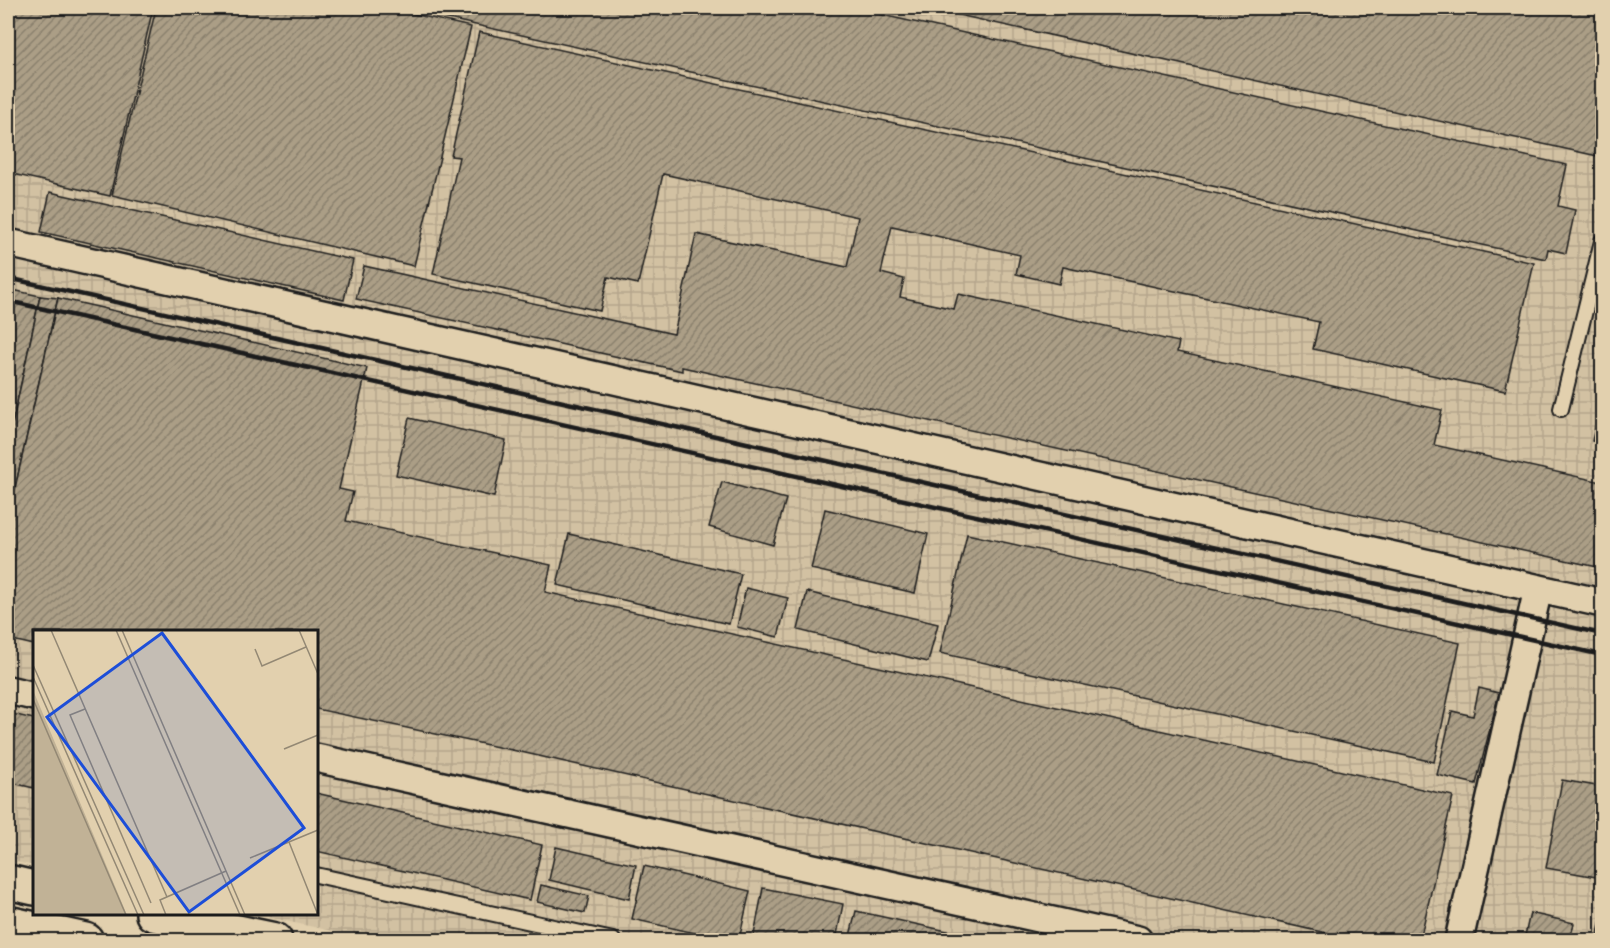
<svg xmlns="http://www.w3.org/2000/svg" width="1610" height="948" font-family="'Patrick Hand',sans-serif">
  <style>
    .industrial { fill: url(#industrial-grid) }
    .building { fill: url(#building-hatch); stroke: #1c1c1c; stroke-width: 1.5 }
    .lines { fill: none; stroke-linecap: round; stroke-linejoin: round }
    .service-casing { stroke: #1c1c1c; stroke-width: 18 }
    .minor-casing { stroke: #1c1c1c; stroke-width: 32 }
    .primary-casing { stroke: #1c1c1c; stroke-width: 38 }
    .service { stroke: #e2d0ae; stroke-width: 14 }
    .minor { stroke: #e2d0ae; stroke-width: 27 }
    .primary { stroke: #e2d0ae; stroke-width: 33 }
    .rail { stroke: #1c1c1c; stroke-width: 4.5 }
    .inset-road { fill: none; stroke: #938874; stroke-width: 1.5 }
    .view { fill: #1d4ed8; fill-opacity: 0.15; stroke: #1d4ed8; stroke-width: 3 }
    .inset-edge { fill: none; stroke: #1c1c1c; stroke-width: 3 }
  </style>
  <defs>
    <pattern id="industrial-grid" width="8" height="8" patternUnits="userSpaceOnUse" patternTransform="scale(1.5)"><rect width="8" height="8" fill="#d2c1a2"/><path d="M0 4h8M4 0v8" fill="none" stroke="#b4a58b"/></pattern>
    <pattern id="building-hatch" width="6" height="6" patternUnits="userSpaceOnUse" patternTransform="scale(1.5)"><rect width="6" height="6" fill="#ab9e86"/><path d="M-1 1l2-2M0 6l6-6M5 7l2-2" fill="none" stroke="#8a806d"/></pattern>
  </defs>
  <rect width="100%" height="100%" fill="#e2d0ae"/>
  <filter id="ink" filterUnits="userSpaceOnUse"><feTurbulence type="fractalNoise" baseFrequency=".0167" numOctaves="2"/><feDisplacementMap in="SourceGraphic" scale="12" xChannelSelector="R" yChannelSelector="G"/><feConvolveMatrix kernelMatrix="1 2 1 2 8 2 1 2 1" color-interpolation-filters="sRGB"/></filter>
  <g filter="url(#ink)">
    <path class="industrial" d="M8,8H1602V940H375L252,914H316V632H34V866L8,860Z"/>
    <g class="building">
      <path d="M8,8H153L110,196L8,173Z"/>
      <path d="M156,8H387L471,27L414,266L112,195Z"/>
      <path d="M398,8H850L1567,165L1558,206L1575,210L1566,253L1548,249L1546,259Z"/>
      <path d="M916,8H1602V157L936,10Z"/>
      <path d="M479,32L1534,263L1505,391L1313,349L1319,322L1063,267L1059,284L1016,274L1020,255L892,226L881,273L904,279L900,297L954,309L958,294L1179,342L1177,352L1442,410L1434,445L1602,482V568L682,367V371L356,299L364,266L674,334L696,234L847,267L858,217L663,174L638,284L608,277L600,311L433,274L459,157L451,156Z"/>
      <path d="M50,192L353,260L344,300L41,232Z"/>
      <path d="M8,289L40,296L8,444Z"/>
      <path d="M40,296L58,298L8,519V444Z"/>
      <path d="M58,298L367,368L339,489L353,492L346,521L551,565L545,592L1453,796L1420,940H1357L512,750L316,709V632H34V645L8,639V519Z"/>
      <path d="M1602,396V444L1592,441Z"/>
      <path d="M409,418L506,440L494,497L396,475Z"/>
      <path d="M722,482L786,499L773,545L709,527Z"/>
      <path d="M825,509L928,534L915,593L811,569Z"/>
      <path d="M569,534L741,574L729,624L557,585Z"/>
      <path d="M967,534L1460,643L1434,762L940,653Z"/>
      <path d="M746,588L788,598L778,637L737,627Z"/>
      <path d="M807,592L938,624L928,662L798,630Z"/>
      <path d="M1479,688L1499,693L1476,784L1437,775L1452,711L1473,716Z"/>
      <path d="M8,713L34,719V788L8,782Z"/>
      <path d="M1562,780L1602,787V878L1546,868Z"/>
      <path d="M316,793L542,845L530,900L316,851Z"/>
      <path d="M556,847L636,865L629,899L549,880Z"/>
      <path d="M644,866L750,891L739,940H726L632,919Z"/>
      <path d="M541,885L589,896L585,913L537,902Z"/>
      <path d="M763,888L843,904L836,940H753Z"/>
      <path d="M856,911L988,940H849Z"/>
      <path d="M1530,913L1574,923L1570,940H1524Z"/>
      <path d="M1602,914V940H1597Z"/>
    </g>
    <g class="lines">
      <defs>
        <g id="service">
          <path d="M1561,409L1602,241"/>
          <path d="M316,875L613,940"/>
        </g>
        <g id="minor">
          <path d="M8,243L1602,603"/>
          <path d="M8,690L34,696"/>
          <path d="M316,758L1138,940"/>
          <path d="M1459,940L1538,589"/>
        </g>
        <g id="primary">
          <path d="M8,882L34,888"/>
          <path d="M153,914L275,940"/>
          <path d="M8,923L86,940"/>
        </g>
      </defs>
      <use href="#service" class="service-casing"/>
      <use href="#minor" class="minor-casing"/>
      <use href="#primary" class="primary-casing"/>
      <use href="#service" class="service"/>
      <use href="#minor" class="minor"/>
      <use href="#primary" class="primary"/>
      <g class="rail">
        <path d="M8,278L1602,634"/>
        <path d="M8,301L1602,655"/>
      </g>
    </g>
  </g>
  <g transform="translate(33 630)">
    <rect width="285" height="285" fill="#e2d0ae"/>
    <path d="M0,60L94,285H0Z" fill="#c1b296"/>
    <path class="inset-road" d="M18,0L134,267M83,0L207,285M89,0L212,285M266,0L285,44M222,19L229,36L273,17M0,35L111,285M0,47L105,285M0,69L93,285M52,79L37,85L118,273M251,119L285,105M256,212L285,285M217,228L285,200M133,285L127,270L193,241"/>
    <path class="view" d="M129,3L271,198L156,282L14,87Z"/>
    <rect width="285" height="285" class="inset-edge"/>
  </g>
  <rect width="1610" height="948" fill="none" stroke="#e2d0ae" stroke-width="30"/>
  <rect x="15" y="15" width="1580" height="918" fill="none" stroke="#1c1c1c" stroke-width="2" filter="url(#ink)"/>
</svg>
